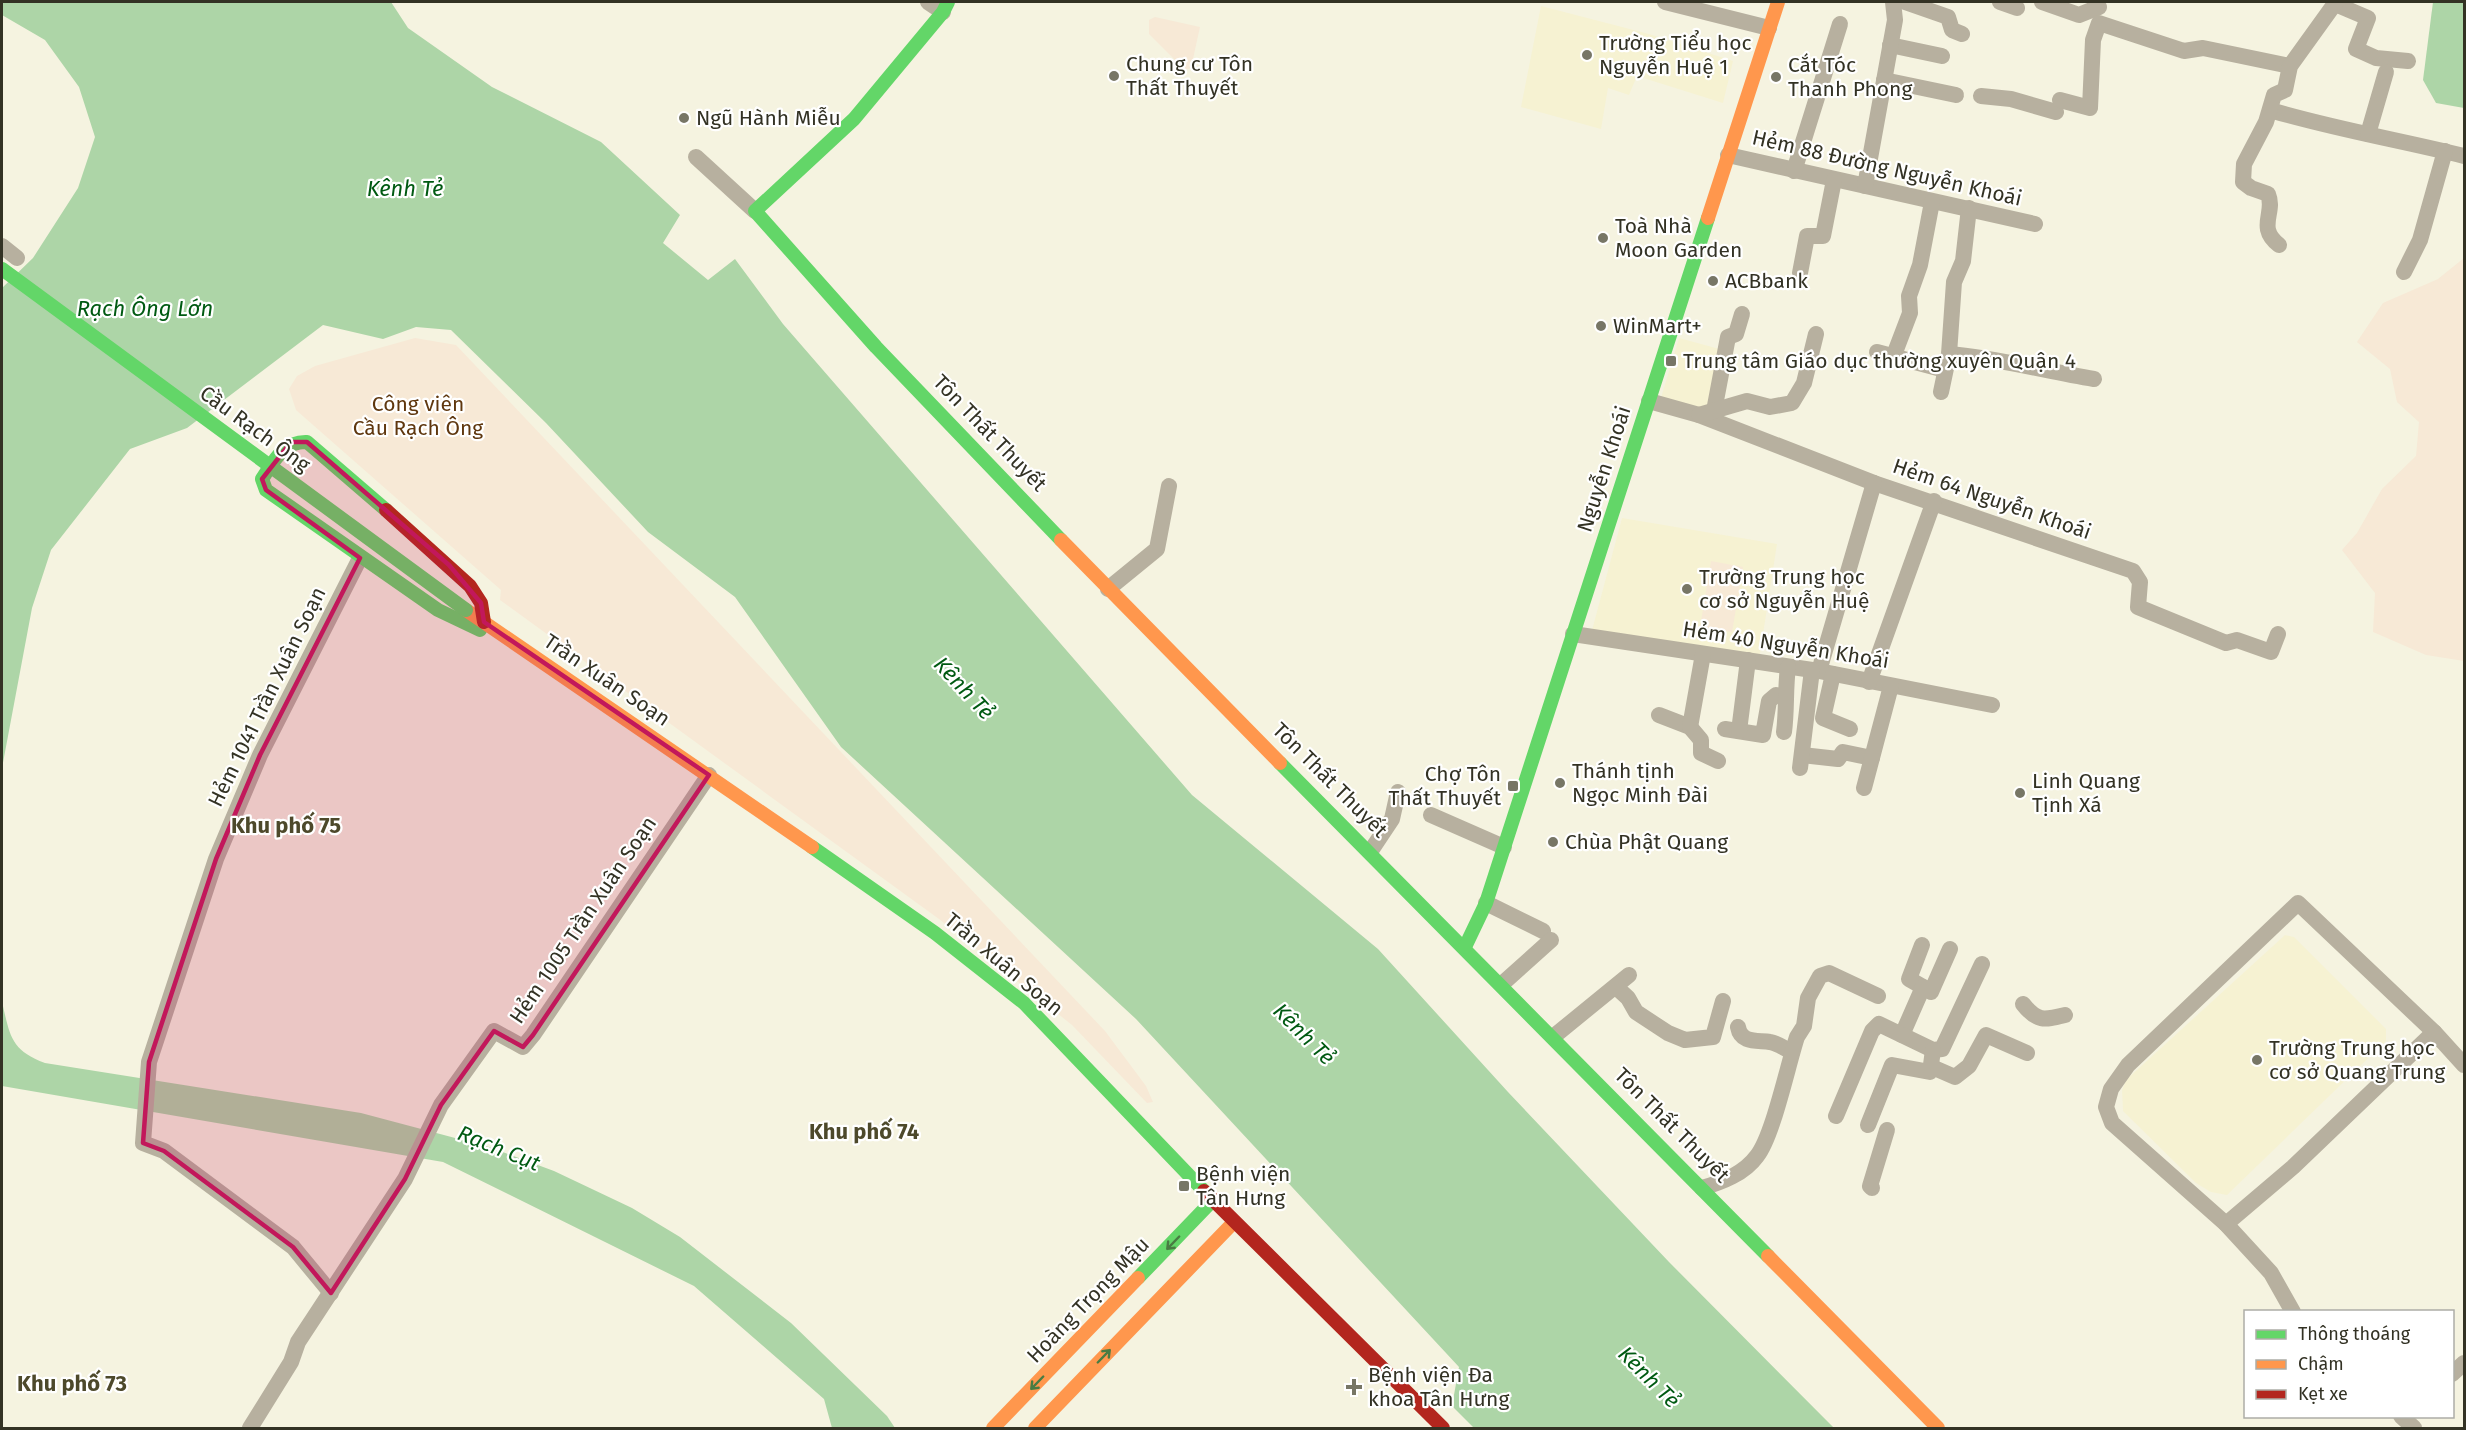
<svg xmlns="http://www.w3.org/2000/svg" width="2466" height="1430" font-family="'Fira Sans',sans-serif">
  <style>
    .built { fill: #f6f2d2 }
    .green { fill: #f7e9d6 }
    .water { fill: #add5a7 }
    .lines { fill: none; stroke-linecap: round; stroke-linejoin: round }
    .street { stroke: #b7b09f; stroke-width: 16 }
    .fast { stroke: #63d668; stroke-width: 14 }
    .slow { stroke: #ff974d; stroke-width: 14 }
    .jam { stroke: #b3261e; stroke-width: 14 }
    .fast-bridge { stroke: #63d668; stroke-width: 14 }
    .oneway { stroke: #497c43 }
    .marked { fill: #c2185b; fill-opacity: 0.2; stroke: #c2185b; stroke-width: 4.5; stroke-linejoin: round }
    .poi-dot { fill: #777666; stroke: #fff; stroke-width: 2 }
    .labels { text-anchor: middle; dominant-baseline: central; stroke-width: 4.5; stroke-linejoin: round; paint-order: stroke }
    .poi-label { font-size: 21px; fill: #333224; stroke: #fff; text-anchor: start }
    .street-label { font-size: 21px; fill: #333224; stroke: #fff }
    .park-label { font-size: 21px; fill: #5f370e; stroke: #fff }
    .water-label { font-size: 22px; font-style: italic; fill: #005a12; stroke: #fff }
    .neighbourhood-label { font-size: 22px; font-weight: bold; fill: #4d492b; stroke: #fff }
  </style>
  <rect width="100%" height="100%" fill="#f5f3e0"/>
  <g class="built">
    <path d="M1541,6L1649,34L1733,61L1723,103L1637,76L1629,95L1608,88L1601,129L1521,107Z"/>
    <path d="M1679,338L1723,350L1709,410L1660,401Z"/>
    <path d="M1622,518L1777,544L1759,660L1591,634Z"/>
    <path d="M2285,935L2294,937L2386,1029V1041L2227,1195L2211,1192L2196,1183L2123,1111L2122,1090L2126,1080Z"/>
  </g>
  <g class="green">
    <path d="M1155,17L1200,27L1191,68L1185,70L1149,34V20Z"/>
    <path d="M2464,258V661L2426,655L2373,632L2375,593L2342,550L2357,533L2382,489L2416,456L2419,422L2397,402L2390,369L2357,342L2383,303L2438,279Z"/>
    <path d="M415,338L456,345L1105,1031L1146,1086L1153,1102L1147,1103L1072,1025L939,919L500,600L501,590L296,410L289,389L297,376L315,366Z"/>
    <path d="M1711,561L1743,567L1732,632L1700,627Z"/>
  </g>
  <g class="water">
    <path d="M2,2H391L408,28L492,87L601,142L680,215L663,243L708,280L735,259L783,324L1192,795L1378,949L1508,1092L1669,1262L1834,1428H1474L1452,1406L1459,1367L1136,1019L841,747L735,597L648,532L546,423L451,330L416,327L383,339L323,325L187,428L130,449L51,550L32,608L2,768V288L33,258L78,188L95,137L79,87L45,40L2,15Z"/>
    <path d="M2433,2H2464V108L2436,103L2423,80Z"/>
    <path d="M2,1002C10,1035 10,1050 45,1063L361,1113L489,1147L554,1171L632,1208L680,1237L791,1323L887,1416L895,1428H832L824,1399L694,1286L443,1162L2,1086Z"/>
  </g>
  <g class="lines">
    <g class="street">
      <path d="M928,2L943,12"/>
      <path d="M1665,2L1769,28"/>
      <path d="M1905,2L1948,17L1952,30L1962,34"/>
      <path d="M2000,2L2017,8"/>
      <path d="M2042,2L2079,15L2099,7"/>
      <path d="M2335,4L2368,18L2356,49L2376,58L2408,61"/>
      <path d="M1890,45L1942,56"/>
      <path d="M1884,80L1956,95"/>
      <path d="M1981,96L2011,99L2056,112"/>
      <path d="M2060,100L2090,108L2093,40L2099,23L2184,51L2203,48L2290,66"/>
      <path d="M2270,110C2334,129 2399,140 2464,156"/>
      <path d="M2368,134L2386,72"/>
      <path d="M1728,155L2035,224"/>
      <path d="M696,157L755,211"/>
      <path d="M1794,171L1840,24"/>
      <path d="M1865,186L1895,20L1893,2"/>
      <path d="M2279,245C2256,227 2276,213 2268,194L2251,188L2243,182L2244,164L2266,122L2274,95L2285,90L2290,66L2336,2"/>
      <path d="M2,246L17,258"/>
      <path d="M2404,272L2420,240L2445,151"/>
      <path d="M1800,273L1807,236H1823L1834,180"/>
      <path d="M1877,352L1945,370"/>
      <path d="M1949,354C1998,358 2045,371 2094,379"/>
      <path d="M1894,355L1910,313L1909,296L1920,265L1932,202"/>
      <path d="M1941,392L1949,354L1954,282L1963,261L1969,208"/>
      <path d="M1649,401L1699,415L1874,483L2133,571L2140,582L2138,607L2226,643L2237,640L2271,652L2278,634"/>
      <path d="M1714,411L1728,337L1736,334L1742,314"/>
      <path d="M1699,415L1747,401L1770,407L1792,403L1804,383L1816,334"/>
      <path d="M1108,589L1157,549L1169,486"/>
      <path d="M1573,634L1819,671L1992,705"/>
      <path d="M1819,671L1874,483"/>
      <path d="M1833,674L1823,718L1850,729"/>
      <path d="M1869,682L1934,501"/>
      <path d="M1659,715L1690,727L1701,740V753L1718,761"/>
      <path d="M1690,727L1703,654"/>
      <path d="M1725,729L1763,735L1769,701L1776,695L1784,697"/>
      <path d="M1739,731L1748,660"/>
      <path d="M1784,732C1787,709 1785,690 1788,667"/>
      <path d="M1802,755L1838,759L1843,752L1872,758"/>
      <path d="M1800,768L1812,670"/>
      <path d="M1864,788L1891,686"/>
      <path d="M1431,815L1504,847"/>
      <path d="M1370,852L1392,819L1398,792"/>
      <path d="M1486,903L1543,931"/>
      <path d="M1922,945L1909,979L1923,987"/>
      <path d="M1502,984L1551,940"/>
      <path d="M1616,987L1628,998L1636,1012L1668,1033L1685,1040L1713,1037L1723,1001"/>
      <path d="M2023,1004C2037,1022 2044,1020 2065,1015"/>
      <path d="M1738,1027C1741,1044 1758,1040 1770,1042C1778,1043 1785,1049 1792,1052"/>
      <path d="M1902,1035L1923,987L1931,992L1950,949"/>
      <path d="M1553,1037L1629,975"/>
      <path d="M1932,1067L1955,1077L1969,1066L1986,1035L2027,1053"/>
      <path d="M1836,1116L1872,1031L1879,1024L1933,1050L1942,1049L1982,964"/>
      <path d="M1868,1125L1892,1065L1930,1072L1933,1050"/>
      <path d="M1702,1188C1722,1182 1744,1174 1757,1156C1773,1136 1788,1064 1797,1037L1804,1026L1808,998L1820,976L1829,973L1878,996"/>
      <path d="M1872,1188L1870,1186L1887,1130"/>
      <path d="M2226,1224L2293,1167L2434,1032"/>
      <path d="M331,1293L293,1247L164,1151L143,1143L149,1062L216,859L260,755L360,558"/>
      <path d="M2293,1312L2271,1273L2226,1224L2112,1123L2106,1107L2111,1089L2128,1065L2298,903L2434,1032L2464,1065"/>
      <path d="M2452,1374L2464,1363"/>
      <path d="M2401,1416L2414,1428"/>
      <path d="M250,1428L291,1362L298,1342L405,1179L441,1105L494,1031L523,1047L533,1035L709,775"/>
    </g>
    <g class="fast">
      <path d="M948,2L943,12L854,119L755,211L876,347L1061,540"/>
      <path d="M386,510L307,442C283,441 274,461 262,479L266,490L438,610L480,630"/>
      <path d="M1280,763L1768,1256"/>
      <path d="M812,847L935,933L1024,1003L1204,1191"/>
      <path d="M1465,947L1486,903L1708,218"/>
      <path d="M1138,1278L1213,1200"/>
    </g>
    <g class="slow">
      <path d="M1708,218L1778,2"/>
      <path d="M1061,540L1280,763"/>
      <path d="M466,610L812,847"/>
      <path d="M1768,1256L1938,1428"/>
      <path d="M993,1428L1138,1278"/>
      <path d="M1035,1428L1234,1222"/>
    </g>
    <g class="jam">
      <path d="M386,510L470,586L481,603L484,622"/>
      <path d="M1204,1191L1443,1428"/>
    </g>
    <path class="fast-bridge" d="M2,269L466,610"/>
  </g>
  <defs><path id="oneway-shaft" d="M-6 0H5M1.5-3L5.5 0L1.5 3" fill="none" stroke-width="1.6" stroke-linecap="round" stroke-linejoin="round" transform="scale(1.5)"/></defs>
  <g class="oneway">
    <use href="#oneway-shaft" transform="translate(1173 1243) rotate(134)"/>
    <use href="#oneway-shaft" transform="translate(1104 1356) rotate(-46)"/>
    <use href="#oneway-shaft" transform="translate(1037 1383) rotate(134)"/>
  </g>
  <path class="marked" d="M291,442H307L449,565L481,603L484,622L709,775L533,1035L523,1047L494,1031L441,1105L405,1179L331,1293L293,1247L164,1151L143,1143L149,1062L216,859L260,755L360,558L266,490L262,479Z"/>
  <g class="poi-dot">
    <circle cx="1587" cy="55" r="6"/>
    <circle cx="1114" cy="76" r="6"/>
    <circle cx="1776" cy="77" r="6"/>
    <circle cx="684" cy="118" r="6"/>
    <circle cx="1603" cy="238" r="6"/>
    <circle cx="1713" cy="281" r="6"/>
    <circle cx="1601" cy="326" r="6"/>
    <rect x="1665" y="355" width="12" height="12" rx="3"/>
    <circle cx="1687" cy="589" r="6"/>
    <circle cx="1560" cy="783" r="6"/>
    <rect x="1507" y="780" width="12" height="12" rx="3"/>
    <circle cx="2020" cy="793" r="6"/>
    <circle cx="1553" cy="842" r="6"/>
    <circle cx="2257" cy="1060" r="6"/>
    <rect x="1178" y="1180" width="12" height="12" rx="3"/>
    <path d="M1351 1378h6v6h6v6h-6v6h-6v-6h-6v-6h6z"/>
  </g>
  <g class="labels">
    <g class="poi-label">
      <text x="1599" y="43">Trường Tiểu học<tspan x="1599" dy="24">Nguyễn Huệ 1</tspan></text>
      <text x="1126" y="64">Chung cư Tôn<tspan x="1126" dy="24">Thất Thuyết</tspan></text>
      <text x="1788" y="65">Cắt Tóc<tspan x="1788" dy="24">Thanh Phong</tspan></text>
      <text x="696" y="118">Ngũ Hành Miễu</text>
      <text x="1615" y="226">Toà Nhà<tspan x="1615" dy="24">Moon Garden</tspan></text>
      <text x="1725" y="281">ACBbank</text>
      <text x="1613" y="326">WinMart+</text>
      <text x="1683" y="361">Trung tâm Giáo dục thường xuyên Quận 4</text>
      <text x="1699" y="577">Trường Trung học<tspan x="1699" dy="24">cơ sở Nguyễn Huệ</tspan></text>
      <text x="1572" y="771">Thánh tịnh<tspan x="1572" dy="24">Ngọc Minh Đài</tspan></text>
      <text x="1501" y="774" text-anchor="end">Chợ Tôn<tspan x="1501" dy="24">Thất Thuyết</tspan></text>
      <text x="2032" y="781">Linh Quang<tspan x="2032" dy="24">Tịnh Xá</tspan></text>
      <text x="1565" y="842">Chùa Phật Quang</text>
      <text x="2269" y="1048">Trường Trung học<tspan x="2269" dy="24">cơ sở Quang Trung</tspan></text>
      <text x="1196" y="1174">Bệnh viện<tspan x="1196" dy="24">Tân Hưng</tspan></text>
      <text x="1368" y="1375">Bệnh viện Đa<tspan x="1368" dy="24">khoa Tân Hưng</tspan></text>
    </g>
    <g class="street-label">
      <text transform="translate(1887 168) rotate(13)">Hẻm 88 Đường Nguyễn Khoái</text>
      <text transform="translate(255 429) rotate(36)">Cầu Rạch Ông</text>
      <text transform="translate(990 433) rotate(46)">Tôn Thất Thuyết</text>
      <text transform="translate(1604 469) rotate(-72)">Nguyễn Khoái</text>
      <text transform="translate(1992 499) rotate(19)">Hẻm 64 Nguyễn Khoái</text>
      <text transform="translate(1786 645) rotate(9)">Hẻm 40 Nguyễn Khoái</text>
      <text transform="translate(607 680) rotate(34)">Trần Xuân Soạn</text>
      <text transform="translate(267 697) rotate(-64)">Hẻm 1041 Trần Xuân Soạn</text>
      <text transform="translate(1330 780) rotate(45)">Tôn Thất Thuyết</text>
      <text transform="translate(583 920) rotate(-56)">Hẻm 1005 Trần Xuân Soạn</text>
      <text transform="translate(1004 964) rotate(40)">Trần Xuân Soạn</text>
      <text transform="translate(1672 1125) rotate(45)">Tôn Thất Thuyết</text>
      <text transform="translate(1088 1300) rotate(-46)">Hoàng Trọng Mậu</text>
    </g>
    <g class="park-label">
      <text x="418" y="404">Công viên<tspan x="418" dy="24">Cầu Rạch Ông</tspan></text>
    </g>
    <g class="water-label">
      <text x="405" y="188">Kênh Tẻ</text>
      <text x="145" y="308">Rạch Ông Lớn</text>
      <text transform="translate(964 688) rotate(47)">Kênh Tẻ</text>
      <text transform="translate(1304 1034) rotate(45)">Kênh Tẻ</text>
      <text transform="translate(499 1148) rotate(22)">Rạch Cụt</text>
      <text transform="translate(1649 1377) rotate(45)">Kênh Tẻ</text>
    </g>
    <g class="neighbourhood-label">
      <text x="286" y="825">Khu phố 75</text>
      <text x="864" y="1131">Khu phố 74</text>
      <text x="72" y="1383">Khu phố 73</text>
    </g>
  </g>
  <rect width="2466" height="1430" fill="none" stroke="#333224" stroke-width="6"/>
  <rect x="2244" y="1310" width="210" height="108" fill="#ffffff" stroke="#adada7" stroke-width="1.5"/>
  <rect x="2256" y="1330" width="30" height="9" fill="#63d668" stroke="#adada7" stroke-width="1.5"/>
  <text x="2298" y="1340" font-size="18" fill="#333224">Thông thoáng</text>
  <rect x="2256" y="1360" width="30" height="9" fill="#ff974d" stroke="#adada7" stroke-width="1.5"/>
  <text x="2298" y="1370" font-size="18" fill="#333224">Chậm</text>
  <rect x="2256" y="1390" width="30" height="9" fill="#b3261e" stroke="#adada7" stroke-width="1.5"/>
  <text x="2298" y="1400" font-size="18" fill="#333224">Kẹt xe</text>
</svg>
